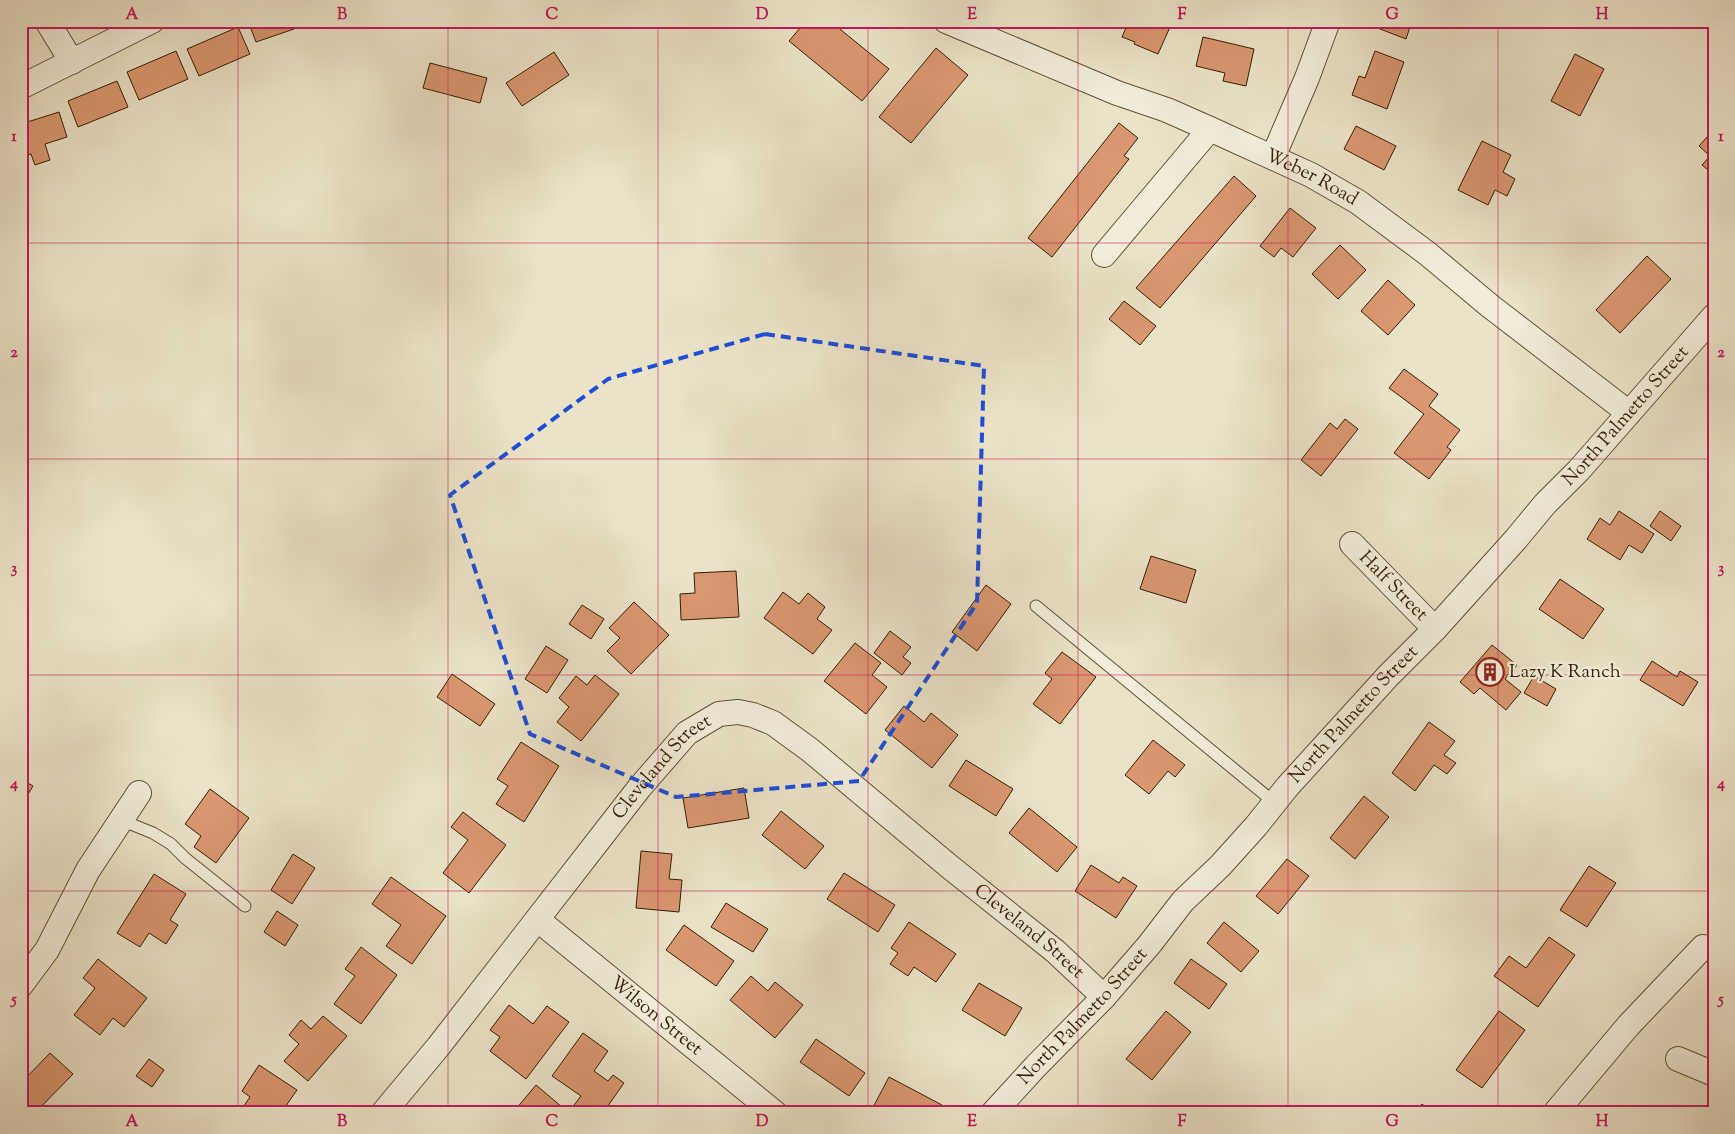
<svg xmlns="http://www.w3.org/2000/svg" width="1735" height="1134" font-family="'Sorts Mill Goudy',serif">
  <style>
    .building { fill: #da9771; stroke: #341f02 }
    .lines { fill: none; stroke-linecap: round; stroke-linejoin: round }
    .service-casing { stroke: #625034; stroke-width: 13 }
    .minor-casing { stroke: #625034; stroke-width: 26 }
    .service { stroke: #f2eddb; stroke-width: 11 }
    .minor { stroke: #f2eddb; stroke-width: 24 }
    .marked { fill: none; stroke: #1d4ed8; stroke-width: 4; stroke-dasharray: 10 6; stroke-linejoin: round }
    .grid { fill: none; stroke: #c2185b; stroke-width: 1; stroke-opacity: 0.55 }
    .labels { text-anchor: middle; dominant-baseline: central; stroke-width: 4.5; stroke-linejoin: round; paint-order: stroke }
    .street-label { font-size: 19px; fill: #341f02; stroke: #f2eddb }
    .poi-label { font-size: 19px; fill: #341f02; stroke: #f2eddb; text-anchor: start }
    .neatline { fill: none; stroke: #c2185b; stroke-width: 2 }
    .grid-label { font-size: 16px; text-anchor: middle; font-weight: bold; fill: #c2185b }
  </style>
  <rect width="100%" height="100%" fill="#ebe3c8"/>
  <filter id="stains"><feTurbulence type="fractalNoise" baseFrequency=".004" numOctaves="4"/><feColorMatrix values="0 0 0 0 .2 0 0 0 0 .09 0 0 0 0 .02 0 0 0 .5 -.17"/></filter>
  <radialGradient id="worn" r=".72"><stop offset=".6" stop-color="#630" stop-opacity="0"/><stop offset="1" stop-color="#630" stop-opacity=".3"/></radialGradient>
  <g class="building">
    <path d="M248,21H291L294,29L256,42Z"/>
    <path d="M806,21H830L889,69L862,101L789,41Z"/>
    <path d="M1129,21H1157L1170,27L1158,54L1134,44L1135,42L1122,37Z"/>
    <path d="M1378,21H1412L1406,39L1375,27Z"/>
    <path d="M238,27L250,54L199,76L187,49Z"/>
    <path d="M1203,37L1254,49L1246,86L1223,81L1225,73L1196,66Z"/>
    <path d="M936,48L968,75L911,143L879,117Z"/>
    <path d="M176,51L188,79L139,100L127,72Z"/>
    <path d="M1375,51L1404,62L1387,109L1352,95L1359,76L1365,78Z"/>
    <path d="M554,52L569,75L522,106L506,83Z"/>
    <path d="M1575,54L1604,69L1580,116L1551,101Z"/>
    <path d="M430,63L487,78L480,103L423,88Z"/>
    <path d="M117,81L128,107L78,127L68,101Z"/>
    <path d="M59,112L67,137L45,144L50,160L35,165L31,154L21,157V124Z"/>
    <path d="M1119,123L1138,138L1124,156L1129,159L1052,257L1028,238Z"/>
    <path d="M1356,126L1396,146L1384,170L1344,149Z"/>
    <path d="M1714,129V175L1702,165L1710,156L1699,146Z"/>
    <path d="M1482,141L1511,155L1503,172L1515,179L1507,196L1495,190L1488,205L1458,190Z"/>
    <path d="M1234,176L1256,196L1160,308L1136,288Z"/>
    <path d="M1290,208L1316,228L1293,257L1281,248L1274,257L1260,246Z"/>
    <path d="M1340,245L1366,270L1338,299L1312,274Z"/>
    <path d="M1647,256L1671,279L1620,333L1596,310Z"/>
    <path d="M1388,280L1415,305L1388,335L1361,311Z"/>
    <path d="M1124,301L1156,326L1140,345L1109,319Z"/>
    <path d="M1404,369L1438,394L1429,406L1460,430L1447,447L1451,450L1429,479L1394,453L1424,414L1389,388Z"/>
    <path d="M1345,419L1358,429L1321,476L1301,460L1330,423L1337,429Z"/>
    <path d="M1619,511L1654,534L1642,553L1629,545L1620,560L1587,539L1600,518L1610,525Z"/>
    <path d="M1660,511L1681,526L1671,541L1650,526Z"/>
    <path d="M1151,556L1196,570L1186,603L1140,589Z"/>
    <path d="M736,571L739,617L681,620L680,594L695,593L694,573Z"/>
    <path d="M1560,579L1604,609L1583,639L1539,609Z"/>
    <path d="M986,585L1011,604L977,651L952,632Z"/>
    <path d="M783,592L799,604L808,593L825,607L817,619L832,630L813,654L764,618Z"/>
    <path d="M634,602L669,635L631,674L607,651L620,638L609,628Z"/>
    <path d="M582,605L604,619L591,639L569,624Z"/>
    <path d="M890,631L911,647L903,657L911,663L902,675L874,653Z"/>
    <path d="M855,643L881,663L872,675L887,687L866,714L824,681Z"/>
    <path d="M1492,645L1517,665L1505,679L1521,692L1506,710L1480,688L1474,694L1460,682Z"/>
    <path d="M546,646L568,660L547,693L525,679Z"/>
    <path d="M1062,652L1096,677L1060,724L1033,704L1052,679L1045,673Z"/>
    <path d="M1652,661L1677,677L1680,671L1698,682L1683,706L1640,680Z"/>
    <path d="M452,674L495,704L480,726L437,697Z"/>
    <path d="M595,675L619,694L581,741L557,722L569,707L559,698L576,676L587,685Z"/>
    <path d="M1534,676L1556,689L1547,706L1524,693Z"/>
    <path d="M904,706L924,722L931,713L958,735L932,768L885,730Z"/>
    <path d="M1429,722L1455,741L1444,755L1456,763L1447,774L1434,765L1415,791L1392,773Z"/>
    <path d="M1153,740L1185,765L1175,777L1168,771L1149,794L1125,775Z"/>
    <path d="M521,742L559,766L524,822L496,804L508,786L497,779Z"/>
    <path d="M966,760L1013,789L996,816L949,786Z"/>
    <path d="M21,779L33,786L21,806Z"/>
    <path d="M744,788L749,818L688,828L683,798Z"/>
    <path d="M210,789L249,818L216,863L194,847L201,836L185,824Z"/>
    <path d="M1364,796L1389,817L1355,859L1330,838Z"/>
    <path d="M1029,808L1077,847L1057,872L1009,833Z"/>
    <path d="M781,811L824,846L805,869L762,835Z"/>
    <path d="M463,812L506,845L469,893L443,873L468,840L451,827Z"/>
    <path d="M641,851L672,854L669,879L682,880L679,912L636,908Z"/>
    <path d="M293,854L315,868L292,904L271,890Z"/>
    <path d="M1287,859L1309,876L1278,914L1256,896Z"/>
    <path d="M1091,865L1119,883L1123,877L1137,886L1116,918L1075,891Z"/>
    <path d="M1589,866L1616,883L1587,927L1560,910Z"/>
    <path d="M844,873L895,905L878,932L827,899Z"/>
    <path d="M154,874L186,894L170,920L178,925L166,944L149,933L140,947L117,933Z"/>
    <path d="M391,877L446,916L412,964L386,946L401,925L372,904Z"/>
    <path d="M726,903L768,929L753,952L711,927Z"/>
    <path d="M277,911L298,925L285,946L264,932Z"/>
    <path d="M909,922L956,954L936,982L914,967L908,976L890,964L898,953L891,948Z"/>
    <path d="M1224,922L1259,951L1241,972L1207,943Z"/>
    <path d="M684,925L734,961L716,986L666,950Z"/>
    <path d="M1549,937L1575,955L1538,1007L1494,976L1509,956L1526,968Z"/>
    <path d="M361,947L397,975L361,1024L334,1004L355,976L345,969Z"/>
    <path d="M98,959L147,998L124,1027L113,1018L100,1035L74,1015L95,988L83,978Z"/>
    <path d="M1191,959L1227,984L1209,1009L1174,983Z"/>
    <path d="M751,976L768,991L775,982L803,1005L775,1038L730,1000Z"/>
    <path d="M979,983L1022,1008L1005,1036L962,1010Z"/>
    <path d="M509,1005L533,1024L547,1006L569,1022L526,1079L490,1051L500,1037L490,1030Z"/>
    <path d="M1166,1011L1191,1032L1152,1080L1126,1059Z"/>
    <path d="M1499,1011L1525,1030L1482,1088L1456,1070Z"/>
    <path d="M323,1016L347,1036L308,1081L284,1061L299,1044L289,1035L301,1020L311,1029Z"/>
    <path d="M583,1033L608,1051L594,1071L608,1081L613,1075L624,1083L603,1113H577L571,1109L581,1096L552,1076Z"/>
    <path d="M816,1039L865,1073L849,1096L800,1062Z"/>
    <path d="M50,1053L73,1074L35,1113H27L21,1107V1083Z"/>
    <path d="M149,1059L164,1070L152,1087L136,1076Z"/>
    <path d="M259,1065L297,1090L281,1113H239L250,1097L242,1091Z"/>
    <path d="M889,1077L942,1105L937,1113H870Z"/>
    <path d="M536,1085L562,1107L558,1113H520L516,1109Z"/>
    <path d="M1422,1104L1433,1113H1415Z"/>
    <path d="M634,1106L644,1113H629Z"/>
  </g>
  <g class="lines">
    <defs>
      <g id="service">
        <path d="M1036,606L1275,803"/>
        <path d="M121,820L153,833L171,844L185,858L245,906"/>
      </g>
      <g id="minor">
        <path d="M47,21L72,62"/>
        <path id="s1" d="M946,21L1117,93L1167,110L1210,129L1311,175L1358,202L1428,254L1490,306L1629,413"/>
        <path d="M21,87L152,21"/>
        <path d="M1273,157L1307,78L1328,21"/>
        <path d="M1104,255L1210,129"/>
        <path id="s2" d="M1352,544L1435,629"/>
        <path id="s3" d="M538,920L775,1113"/>
        <path d="M21,985L47,950L88,870L139,793"/>
        <path d="M1678,1059L1714,1074"/>
        <path id="s4" d="M383,1113L438,1047L640,787L687,733L719,714L738,712L753,715L773,723L810,750L950,867L1055,951L1104,997"/>
        <path id="s5" d="M993,1113L1036,1066L1104,997L1149,945L1183,901L1220,866L1256,826L1288,786L1388,676L1435,629L1516,539L1545,504L1579,470L1714,316"/>
        <path d="M1555,1113L1628,1026L1703,947"/>
      </g>
    </defs>
    <use href="#service" class="service-casing"/>
    <use href="#minor" class="minor-casing"/>
    <use href="#service" class="service"/>
    <use href="#minor" class="minor"/>
  </g>
  <path class="marked" d="M765,334L984,366L977,603L859,781L676,797L530,734L450,495L608,379Z"/>
  <path class="grid" d="M238,21V1113M448,21V1113M658,21V1113M868,21V1113M1078,21V1113M1288,21V1113M1498,21V1113M21,243H1714M21,459H1714M21,675H1714M21,891H1714"/>
  <defs>
    <symbol id="building-ring" viewBox="-11 -11 22 22"><circle r="9.5" fill="#f2eddb" stroke="#8f2418" stroke-width="1.5"/><path d="M-4-6H4V6H1V3H-1V6H-4ZM-2.5-4.3h1.7v1.8h-1.7ZM.8-4.3h1.7v1.8H.8ZM-2.5-1h1.7V.8h-1.7ZM.8-1h1.7V.8H.8Z" fill="#8f2418"/></symbol>
  </defs>
  <g fill-rule="evenodd">
    <use href="#building-ring" x="1474" y="656" width="32" height="32"/>
  </g>
  <g class="labels">
    <g class="street-label">
      <text stroke="none"><textPath href="#s1" startOffset="398">Weber Road</textPath></text>
      <text stroke="none"><textPath href="#s5" startOffset="942">North Palmetto Street</textPath></text>
      <text stroke="none"><textPath href="#s2" startOffset="59">Half Street</textPath></text>
      <text stroke="none"><textPath href="#s5" startOffset="538">North Palmetto Street</textPath></text>
      <text stroke="none"><textPath href="#s4" startOffset="445">Cleveland Street</textPath></text>
      <text stroke="none"><textPath href="#s4" startOffset="910">Cleveland Street</textPath></text>
      <text stroke="none"><textPath href="#s5" startOffset="132">North Palmetto Street</textPath></text>
      <text stroke="none"><textPath href="#s3" startOffset="152">Wilson Street</textPath></text>
    </g>
    <g class="poi-label">
      <text x="1509" y="672">Lazy K Ranch</text>
    </g>
  </g>
  <rect width="1735" height="1134" fill="none" stroke="#ebe3c8" stroke-width="55"/>
  <rect x="28" y="28" width="1680" height="1078" class="neatline"/>
  <g class="grid-label">
    <text x="132" y="19">A</text>
    <text x="342" y="19">B</text>
    <text x="552" y="19">C</text>
    <text x="762" y="19">D</text>
    <text x="972" y="19">E</text>
    <text x="1182" y="19">F</text>
    <text x="1392" y="19">G</text>
    <text x="1602" y="19">H</text>
    <text x="14" y="141">1</text>
    <text x="1721" y="141">1</text>
    <text x="14" y="357">2</text>
    <text x="1721" y="357">2</text>
    <text x="14" y="573">3</text>
    <text x="1721" y="573">3</text>
    <text x="14" y="788">4</text>
    <text x="1721" y="788">4</text>
    <text x="14" y="1004">5</text>
    <text x="1721" y="1004">5</text>
    <text x="132" y="1126">A</text>
    <text x="342" y="1126">B</text>
    <text x="552" y="1126">C</text>
    <text x="762" y="1126">D</text>
    <text x="972" y="1126">E</text>
    <text x="1182" y="1126">F</text>
    <text x="1392" y="1126">G</text>
    <text x="1602" y="1126">H</text>
  </g>
  <rect width="100%" height="100%" filter="url(#stains)"/>
  <rect width="100%" height="100%" fill="url(#worn)"/>
</svg>
